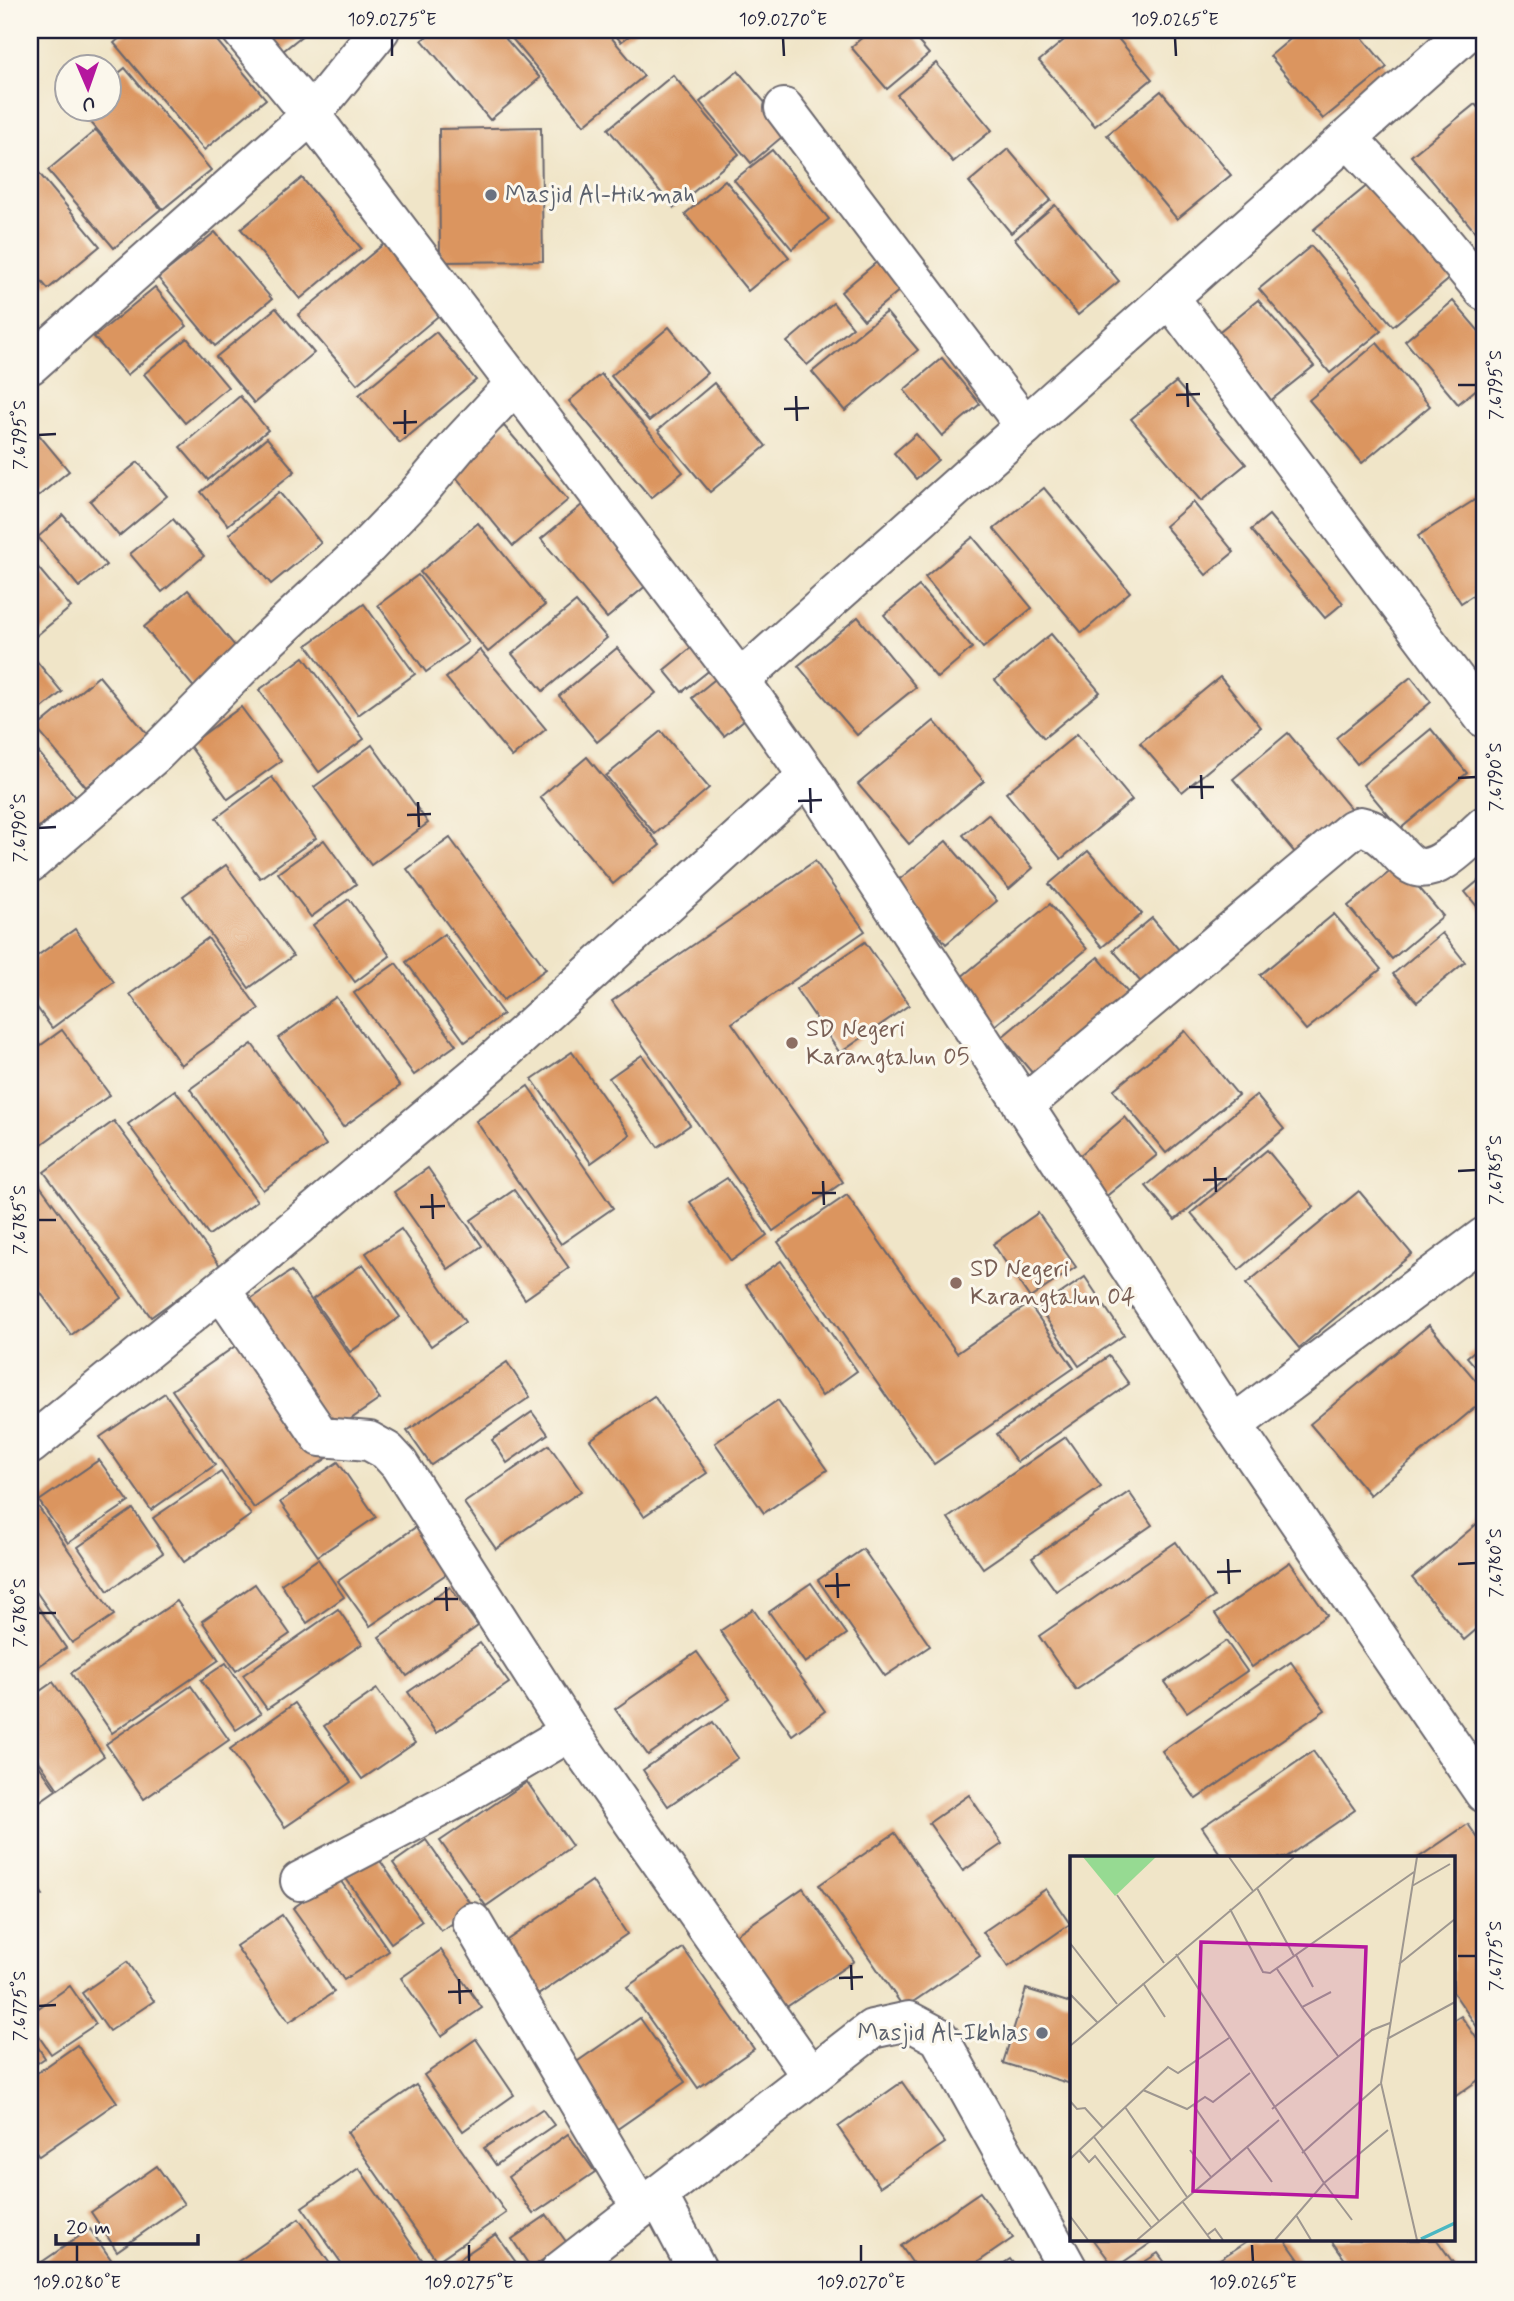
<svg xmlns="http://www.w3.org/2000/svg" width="1514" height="2301" font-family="Mynerve,sans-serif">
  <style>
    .building { fill: #db955f }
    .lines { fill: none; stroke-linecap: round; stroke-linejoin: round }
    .minor-casing { stroke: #6a666c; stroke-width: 42 }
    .minor { stroke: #fff; stroke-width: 38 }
    .ticks { fill: none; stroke: #22223b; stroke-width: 2.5 }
    .worship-dot { fill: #6b7280; stroke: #fbf7ec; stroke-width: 2.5 }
    .education-dot { fill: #8d6e63; stroke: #fbf7ec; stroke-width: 2.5 }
    .labels { text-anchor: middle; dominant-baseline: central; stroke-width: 6; stroke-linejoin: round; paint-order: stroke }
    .worship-label { font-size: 24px; fill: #5b616d; stroke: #fbf7ec; text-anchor: start }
    .education-label { font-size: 24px; fill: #785e54; stroke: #fbf7ec; text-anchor: start }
    .inset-river { fill: none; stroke: #49b7c2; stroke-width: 3.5 }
    .inset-road { fill: none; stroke: #9e9790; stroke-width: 2 }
    .view { fill: #b5179e; fill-opacity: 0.15; stroke: #b5179e; stroke-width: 3.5 }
    .inset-edge { fill: none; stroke: #22223b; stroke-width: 3.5 }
    .neatline { fill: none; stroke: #22223b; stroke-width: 2.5 }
    .ticks-label { font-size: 18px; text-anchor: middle; fill: #22223b }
  </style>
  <rect width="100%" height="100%" fill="#fbf7ec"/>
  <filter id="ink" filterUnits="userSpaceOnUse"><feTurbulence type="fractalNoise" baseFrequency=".0143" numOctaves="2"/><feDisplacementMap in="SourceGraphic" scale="14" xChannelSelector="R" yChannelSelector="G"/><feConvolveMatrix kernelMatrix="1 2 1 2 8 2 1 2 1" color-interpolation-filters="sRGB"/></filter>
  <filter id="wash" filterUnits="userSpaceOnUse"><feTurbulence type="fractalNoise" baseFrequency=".00686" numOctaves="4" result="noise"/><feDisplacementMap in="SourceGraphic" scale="28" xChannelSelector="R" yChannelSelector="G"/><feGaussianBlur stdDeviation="1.57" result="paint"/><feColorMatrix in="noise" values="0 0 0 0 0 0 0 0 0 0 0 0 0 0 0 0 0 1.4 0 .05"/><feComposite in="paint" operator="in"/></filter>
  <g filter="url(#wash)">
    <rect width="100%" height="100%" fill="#f0e5c8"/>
    <g id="blocks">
      <g class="building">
        <path d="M129,30H208L266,99L204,150L114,43Z"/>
        <path d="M249,30H309L273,59Z"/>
        <path d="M435,30H498L540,78L490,120L422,40Z"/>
        <path d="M505,30H605L644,76L584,125Z"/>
        <path d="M611,30H637L621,42Z"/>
        <path d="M871,30H908L929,54L887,89L851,47Z"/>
        <path d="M1076,30H1111L1152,79L1095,126L1039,61Z"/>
        <path d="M1301,30H1356L1387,67L1323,119L1270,56Z"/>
        <path d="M936,63L992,130L953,162L897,95Z"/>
        <path d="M125,68L211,170L163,209L79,108H108V82Z"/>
        <path d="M738,71L789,131L751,163L700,102Z"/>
        <path d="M673,75L739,154L674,208L608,129Z"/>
        <path d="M1161,91L1231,175L1177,219L1107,135Z"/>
        <path d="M1475,104L1484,115L1483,241L1411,156Z"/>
        <path d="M541,127L543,261L440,262L439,129Z"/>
        <path d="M96,130L161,209L114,248L48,170Z"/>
        <path d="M1008,149L1051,200L1011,233L969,182Z"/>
        <path d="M772,150L829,219L792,249L734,180Z"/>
        <path d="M33,166L100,246L48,289L30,268V169Z"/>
        <path d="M302,178L361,248L300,299L241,229Z"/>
        <path d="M725,180L789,257L748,291L685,214Z"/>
        <path d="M1374,180L1453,276L1393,326L1313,230Z"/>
        <path d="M1055,205L1119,281L1078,315L1015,239Z"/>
        <path d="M215,232L272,299L215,346L158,278Z"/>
        <path d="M385,243L443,312L357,384L298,315Z"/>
        <path d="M1311,246L1381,331L1330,373L1259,289Z"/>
        <path d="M878,261L901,289L864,320L841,292Z"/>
        <path d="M155,287L187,326L127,375L94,337Z"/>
        <path d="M1258,300L1314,366L1270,401L1215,335Z"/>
        <path d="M1453,301L1484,337V383L1458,404L1405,341Z"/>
        <path d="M833,303L853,327L807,365L787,342Z"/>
        <path d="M276,308L314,353L254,403L216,357Z"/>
        <path d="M886,312L918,350L845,411L812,372Z"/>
        <path d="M669,327L707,373L649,421L611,376Z"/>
        <path d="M436,332L476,380L400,443L359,395Z"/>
        <path d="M187,338L228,387L185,423L144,374Z"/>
        <path d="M1377,343L1430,406L1362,463L1309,400Z"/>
        <path d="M942,358L980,404L942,436L904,390Z"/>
        <path d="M601,374L683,472L651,498L569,401Z"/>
        <path d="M1176,382L1246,464L1201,501L1131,419Z"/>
        <path d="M714,383L766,446L710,492L658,430Z"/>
        <path d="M240,396L268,430L208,480L180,447Z"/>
        <path d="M30,424L69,471L30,503Z"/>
        <path d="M504,426L568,500L513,546L450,470Z"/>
        <path d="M916,434L938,460L916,479L894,453Z"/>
        <path d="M267,438L295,471L228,525L201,492Z"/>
        <path d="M138,462L167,496L119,536L90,501Z"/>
        <path d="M1044,488L1130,592L1082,633L994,529Z"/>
        <path d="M279,492L321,543L271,584L229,534Z"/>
        <path d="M1484,494V588L1461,603L1418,536Z"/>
        <path d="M1193,502L1234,552L1206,575L1165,526Z"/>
        <path d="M582,505L648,584L607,618L541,539Z"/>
        <path d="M63,515L106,565L79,587L38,537Z"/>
        <path d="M1269,515L1343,603L1325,618L1251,530Z"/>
        <path d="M173,519L204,556L162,592L130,554Z"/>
        <path d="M478,523L545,605L488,652L420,572Z"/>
        <path d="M973,537L1032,608L983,648L925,577Z"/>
        <path d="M30,558L71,607L36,636L30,629Z"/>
        <path d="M418,575L468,642L426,672L378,605Z"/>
        <path d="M919,586L972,648L937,678L884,615Z"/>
        <path d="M188,590L246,659L201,696L144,627Z"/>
        <path d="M576,602L607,638L543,691L512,654Z"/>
        <path d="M364,604L415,674L358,715L307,645Z"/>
        <path d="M858,617L916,687L857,735L798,666Z"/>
        <path d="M1051,634L1100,692L1044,738L995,680Z"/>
        <path d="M703,638L721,661L682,692L664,670Z"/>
        <path d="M617,648L656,693L597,742L559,696Z"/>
        <path d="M480,650L546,729L512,757L446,678Z"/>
        <path d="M30,653L62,692L30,718Z"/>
        <path d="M304,657L364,739L319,772L259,690Z"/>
        <path d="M724,672L756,710L724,736L692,698Z"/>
        <path d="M99,676L148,735L86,787L36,728Z"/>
        <path d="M1220,677L1261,727L1182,792L1140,743Z"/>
        <path d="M1411,677L1431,702L1357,764L1336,738Z"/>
        <path d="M241,707L281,761L228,799L189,745Z"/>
        <path d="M934,721L984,781L909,844L858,784Z"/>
        <path d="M1431,729L1467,773L1400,829L1363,785Z"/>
        <path d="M661,731L709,788L655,834L606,776Z"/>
        <path d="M1288,733L1351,809L1296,854L1233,779Z"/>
        <path d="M1077,734L1132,800L1061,859L1006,793Z"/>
        <path d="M30,742L76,797L30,834Z"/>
        <path d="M372,745L428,823L371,865L314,787Z"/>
        <path d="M587,757L660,845L613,884L540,797Z"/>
        <path d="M272,777L316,838L260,878L216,818Z"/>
        <path d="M988,814L1033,868L1009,889L963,835Z"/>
        <path d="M450,838L546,969L503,1000L407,869Z"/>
        <path d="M324,840L356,884L311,917L278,873Z"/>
        <path d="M946,841L997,901L946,944L895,883Z"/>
        <path d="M1088,851L1142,914L1102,947L1049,884Z"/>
        <path d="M815,861L865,931L732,1023L843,1182L773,1231L612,1001Z"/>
        <path d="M1399,864L1443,916L1392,959L1348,906Z"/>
        <path d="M226,865L293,956L249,988L183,896Z"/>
        <path d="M1484,876V915L1465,892Z"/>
        <path d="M349,899L390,956L355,982L313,925Z"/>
        <path d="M1050,904L1087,949L992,1028L954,983Z"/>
        <path d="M1334,914L1381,969L1306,1030L1260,975Z"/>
        <path d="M1152,918L1185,957L1147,989L1113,950Z"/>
        <path d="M75,929L114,982L52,1028L30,998V961Z"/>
        <path d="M1442,933L1465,962L1417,1002L1393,974Z"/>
        <path d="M444,934L503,1014L465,1042L406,962Z"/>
        <path d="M208,938L259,1009L181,1065L130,994Z"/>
        <path d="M865,942L909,1005L840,1053L796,989Z"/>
        <path d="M1098,957L1135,1001L1039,1081L1002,1037Z"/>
        <path d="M396,963L456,1045L414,1075L354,993Z"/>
        <path d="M336,997L400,1086L343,1127L278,1038Z"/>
        <path d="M62,1030L110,1095L32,1151L30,1147V1053Z"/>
        <path d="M1185,1031L1238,1095L1166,1153L1113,1090Z"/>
        <path d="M252,1044L326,1145L263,1190L190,1089Z"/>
        <path d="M572,1052L630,1135L591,1163L532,1079Z"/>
        <path d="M642,1055L690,1125L658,1147L609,1078Z"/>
        <path d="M528,1086L613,1208L561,1244L476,1121Z"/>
        <path d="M175,1090L257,1201L209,1235L128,1124Z"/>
        <path d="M1256,1095L1284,1129L1175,1220L1146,1186Z"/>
        <path d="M1125,1117L1157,1155L1104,1198L1073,1161Z"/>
        <path d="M114,1121L221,1267L151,1317L44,1172Z"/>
        <path d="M1267,1150L1314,1207L1239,1270L1191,1213Z"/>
        <path d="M428,1168L482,1246L448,1269L394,1192Z"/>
        <path d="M30,1172L122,1298L71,1335L30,1278Z"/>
        <path d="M727,1178L767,1235L731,1261L690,1202Z"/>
        <path d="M514,1190L569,1268L525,1299L471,1220Z"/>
        <path d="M1359,1191L1412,1254L1299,1348L1246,1284Z"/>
        <path d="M847,1195L957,1353L1029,1304L1074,1368L934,1464L778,1242Z"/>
        <path d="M1038,1213L1076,1267L1030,1298L993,1244Z"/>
        <path d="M401,1229L465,1322L431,1346L366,1253Z"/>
        <path d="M781,1261L857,1371L822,1396L746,1285Z"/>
        <path d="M363,1264L400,1317L350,1352L313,1299Z"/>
        <path d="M291,1271L380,1399L326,1436L237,1308Z"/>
        <path d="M1085,1277L1124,1335L1079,1366L1039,1308Z"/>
        <path d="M1429,1325L1484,1390V1400L1370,1495L1310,1424Z"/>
        <path d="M247,1338L330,1456L254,1508L172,1390Z"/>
        <path d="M1484,1343V1377L1467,1357Z"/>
        <path d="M1109,1356L1129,1384L1017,1462L997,1434Z"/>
        <path d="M507,1362L530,1397L431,1465L407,1431Z"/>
        <path d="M165,1393L215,1465L151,1510L100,1437Z"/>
        <path d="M654,1396L707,1473L644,1516L590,1440Z"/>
        <path d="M778,1400L827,1470L764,1513L715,1443Z"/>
        <path d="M532,1412L548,1434L507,1463L492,1440Z"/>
        <path d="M1066,1437L1101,1487L983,1568L948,1518Z"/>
        <path d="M549,1445L581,1491L496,1549L464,1503Z"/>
        <path d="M99,1460L129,1502L68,1543L39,1501Z"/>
        <path d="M338,1462L376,1517L318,1556L280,1502Z"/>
        <path d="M221,1472L251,1515L184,1562L153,1518Z"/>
        <path d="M1129,1492L1152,1525L1056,1591L1032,1558Z"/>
        <path d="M30,1495L114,1615L72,1643L30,1583Z"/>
        <path d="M133,1509L163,1553L108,1591L78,1547Z"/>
        <path d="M1484,1518V1623L1464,1640L1412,1578Z"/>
        <path d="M426,1520L458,1566L370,1626L338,1581Z"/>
        <path d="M1176,1542L1214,1597L1076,1690L1039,1636Z"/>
        <path d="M863,1549L930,1646L885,1676L818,1580Z"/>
        <path d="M318,1559L344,1597L307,1623L281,1584Z"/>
        <path d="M1290,1562L1327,1615L1252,1667L1215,1614Z"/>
        <path d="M811,1583L847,1634L805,1663L769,1612Z"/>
        <path d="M255,1584L290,1634L236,1671L202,1621Z"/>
        <path d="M450,1587L478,1626L407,1676L379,1637Z"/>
        <path d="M30,1595L66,1648L30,1672Z"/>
        <path d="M177,1601L219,1660L112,1733L71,1673Z"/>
        <path d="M338,1609L362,1644L267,1709L243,1675Z"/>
        <path d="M753,1609L825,1711L792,1735L720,1631Z"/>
        <path d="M1226,1641L1247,1671L1187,1712L1165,1682Z"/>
        <path d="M480,1643L509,1683L436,1733L408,1692Z"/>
        <path d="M697,1652L730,1699L648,1755L615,1709Z"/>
        <path d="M1291,1662L1325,1710L1196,1799L1162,1751Z"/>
        <path d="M226,1663L261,1714L236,1730L201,1680Z"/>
        <path d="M53,1682L104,1756L58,1789L30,1748V1698Z"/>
        <path d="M191,1686L229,1740L144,1799L106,1744Z"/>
        <path d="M377,1689L415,1743L362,1779L324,1726Z"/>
        <path d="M295,1703L351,1782L285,1827L230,1749Z"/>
        <path d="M713,1722L738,1758L668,1806L643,1770Z"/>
        <path d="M1313,1751L1355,1810L1285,1858H1223L1202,1827Z"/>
        <path d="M30,1753L56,1790L30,1808Z"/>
        <path d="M527,1782L572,1846L486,1906L440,1841Z"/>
        <path d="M969,1795L1002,1844L963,1871L929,1823Z"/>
        <path d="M1468,1824L1484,1847V2037L1453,1992V1858H1418Z"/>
        <path d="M895,1833L980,1956L904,2008L819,1885Z"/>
        <path d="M426,1840L474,1909L441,1931L393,1863Z"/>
        <path d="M376,1855L422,1921L391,1943L345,1877Z"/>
        <path d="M30,1877L43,1895L30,1904Z"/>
        <path d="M338,1877L389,1951L344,1980L293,1908Z"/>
        <path d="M592,1881L627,1934L535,1997L500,1945Z"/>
        <path d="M803,1888L854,1961L782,2010L731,1938Z"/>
        <path d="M1046,1889L1070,1924L1008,1967L983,1932Z"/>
        <path d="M282,1915L334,1992L289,2022L236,1946Z"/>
        <path d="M683,1948L754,2049L698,2088L627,1987Z"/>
        <path d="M441,1950L482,2008L441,2036L401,1978Z"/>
        <path d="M127,1962L154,2001L109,2031L82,1993Z"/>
        <path d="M70,1986L96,2024L51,2054L30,2024V2014Z"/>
        <path d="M1026,1989L1071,2003V2084L1003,2063Z"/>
        <path d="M1461,2016L1484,2049V2076L1453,2098V2021Z"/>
        <path d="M640,2018L685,2082L613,2132L568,2068Z"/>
        <path d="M30,2035L45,2058L30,2068Z"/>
        <path d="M476,2039L514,2095L463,2131L424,2075Z"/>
        <path d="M77,2045L117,2102L39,2156L30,2142V2078Z"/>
        <path d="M902,2082L945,2143L880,2187L838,2127Z"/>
        <path d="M416,2085L506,2213L437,2261L347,2132Z"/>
        <path d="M542,2109L554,2125L496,2165L484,2148Z"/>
        <path d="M568,2134L595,2172L533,2214L508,2177Z"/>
        <path d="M157,2166L184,2204L117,2251L91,2212Z"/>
        <path d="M359,2168L430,2271H347L302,2207Z"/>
        <path d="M980,2192L1013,2238L965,2271H918L901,2246Z"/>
        <path d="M547,2215L567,2243L531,2268L512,2239Z"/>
        <path d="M299,2219L335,2271H237L233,2265Z"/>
        <path d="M90,2229L119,2271H44L39,2264Z"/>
        <path d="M496,2234L522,2271H466L458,2260Z"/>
        <path d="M1094,2240H1155L1115,2268Z"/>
        <path d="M1249,2240H1285L1307,2271H1219L1214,2263Z"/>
        <path d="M1331,2240H1437L1459,2271H1353Z"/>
        <path d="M1158,2253L1171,2271H1131Z"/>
        <path d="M1010,2259L1019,2271H992Z"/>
      </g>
    </g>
  </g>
  <g filter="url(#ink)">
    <use href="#blocks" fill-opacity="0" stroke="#6a666c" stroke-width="2"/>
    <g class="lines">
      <defs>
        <g id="minor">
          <path d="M241,30L311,115L380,30"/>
          <path d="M784,108L1025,426"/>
          <path d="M1348,138L1430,226L1484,291"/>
          <path d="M1169,297L1484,718"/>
          <path d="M30,365L311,115L740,680L808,776L1233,1425L1484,1793"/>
          <path d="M740,680L1469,30"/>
          <path d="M30,863L154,755L267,641L363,551L414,498L461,442L515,384"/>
          <path d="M1023,1106L1353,829L1360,826C1374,829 1382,836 1392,846C1398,852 1404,860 1412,865C1435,878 1468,840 1484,826"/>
          <path d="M221,1290L321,1437L369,1441L387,1451L399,1464L570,1732L458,1798L300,1881"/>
          <path d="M1233,1425L1484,1237"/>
          <path d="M30,1445L250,1266L491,1063L808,776"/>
          <path d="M570,1732L811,2076"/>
          <path d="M472,1922L641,2208"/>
          <path d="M658,2195L698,2271"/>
          <path d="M560,2271L872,2029L909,2021L939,2037L1069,2271"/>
        </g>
      </defs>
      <use href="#minor" class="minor-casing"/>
      <use href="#minor" class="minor"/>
    </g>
  </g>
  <path class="ticks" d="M392,38V56M783,38L784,56M1175,38L1176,56M1187,383L1188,407M1458,385H1476M1176,395L1200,394M796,396L797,421M784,409L809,408M405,410V434M393,423L417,422M38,435L56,434M1201,775L1202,799M1458,778L1476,777M1189,787H1214M810,788L811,813M798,801L822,800M418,802L419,827M407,815L431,814M38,828L56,827M1215,1167L1216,1192M1458,1171L1476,1170M1203,1180L1227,1179M823,1181L824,1205M812,1193H836M432,1194L433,1219M420,1207L445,1206M38,1220H56M1228,1559L1229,1584M1458,1564L1476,1563M1217,1572L1241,1571M837,1573L838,1598M825,1586L850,1585M446,1587L447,1611M434,1599H458M38,1613H56M1458,1956H1476M851,1965L852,1990M839,1978L863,1977M459,1979L460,2004M448,1992L472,1991M38,2006L56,2005M77,2245V2262M469,2245V2262M861,2245V2262M1252,2245L1253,2262"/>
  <g class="worship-dot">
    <circle cx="491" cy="195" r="7"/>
    <circle cx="1042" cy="2033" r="7"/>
  </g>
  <g class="education-dot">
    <circle cx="792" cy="1043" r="7"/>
    <circle cx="956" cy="1283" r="7"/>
  </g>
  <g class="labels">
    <g class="worship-label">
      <text x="505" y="195">Masjid Al-Hikmah</text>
      <text x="1028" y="2033" text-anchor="end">Masjid Al-Ikhlas</text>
    </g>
    <g class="education-label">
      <text x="806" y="1029">SD Negeri<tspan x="806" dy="28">Karangtalun 05</tspan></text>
      <text x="970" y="1269">SD Negeri<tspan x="970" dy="28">Karangtalun 04</tspan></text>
    </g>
  </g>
  <g transform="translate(1070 1856)">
    <rect width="385" height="385" fill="#f0e5c8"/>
    <path d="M13,1H86L45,40Z" fill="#96da92"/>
    <path class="inset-river" d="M351,383L385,367"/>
    <path class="inset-road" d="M159,1L183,35M342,30L380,8M187,32L224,100M47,39L94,107M160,53L193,116L200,117L344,16M0,87L47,148M106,98L254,327L318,274M226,99L243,131M329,108L385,63M207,113L232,151M73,127L95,161M261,136L232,151L268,200M0,138L27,166M317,183L385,146M0,190L224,1M73,234L117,253L135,241L143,246L180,217M0,245L7,253L15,252L33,272M124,250L161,304M55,251L117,341M202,253L302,174L320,167M24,281L89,365M177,291L202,326M9,294L19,306L25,300L81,371M120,294L141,321M232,297L310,228M0,303L98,211L108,217L159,182M112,345L141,384M226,359L241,384M0,360L18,384M137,379L145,373L153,384M67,384L209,264M205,384L254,327L282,364M347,384L311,227L347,1"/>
    <path class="view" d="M131,86L296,91L287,341L123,335Z"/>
    <rect width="385" height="385" class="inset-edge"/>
  </g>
  <rect width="1514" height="2301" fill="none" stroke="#fbf7ec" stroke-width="77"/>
  <g transform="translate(88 88) rotate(178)"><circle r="33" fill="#fbf7ec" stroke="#a4a2a5" stroke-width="2"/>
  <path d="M0-5L12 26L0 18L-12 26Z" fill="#b5179e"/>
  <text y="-10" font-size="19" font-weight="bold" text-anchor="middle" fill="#22223b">U</text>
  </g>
  <path d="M56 2234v10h142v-10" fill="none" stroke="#22223b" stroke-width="3.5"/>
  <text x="66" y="2234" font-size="21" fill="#22223b" stroke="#fbf7ec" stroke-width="5" paint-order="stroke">20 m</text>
  <rect x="38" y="38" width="1438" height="2224" class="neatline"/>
  <g class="ticks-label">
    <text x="392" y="25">109.0275°E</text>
    <text x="783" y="25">109.0270°E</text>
    <text x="1175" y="25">109.0265°E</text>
    <text transform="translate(1495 385) rotate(-90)" y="6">7.6795°S</text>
    <text transform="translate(19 435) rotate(-90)" y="6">7.6795°S</text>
    <text transform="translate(1495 777) rotate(-90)" y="6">7.6790°S</text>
    <text transform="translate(19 828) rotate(-90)" y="6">7.6790°S</text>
    <text transform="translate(1495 1170) rotate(-90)" y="6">7.6785°S</text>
    <text transform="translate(19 1220) rotate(-90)" y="6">7.6785°S</text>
    <text transform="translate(1495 1563) rotate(-90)" y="6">7.6780°S</text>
    <text transform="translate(19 1613) rotate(-90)" y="6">7.6780°S</text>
    <text transform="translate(1495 1956) rotate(-90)" y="6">7.6775°S</text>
    <text transform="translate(19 2006) rotate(-90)" y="6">7.6775°S</text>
    <text x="77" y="2288">109.0280°E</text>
    <text x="469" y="2288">109.0275°E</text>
    <text x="861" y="2288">109.0270°E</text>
    <text x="1253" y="2288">109.0265°E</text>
  </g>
</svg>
